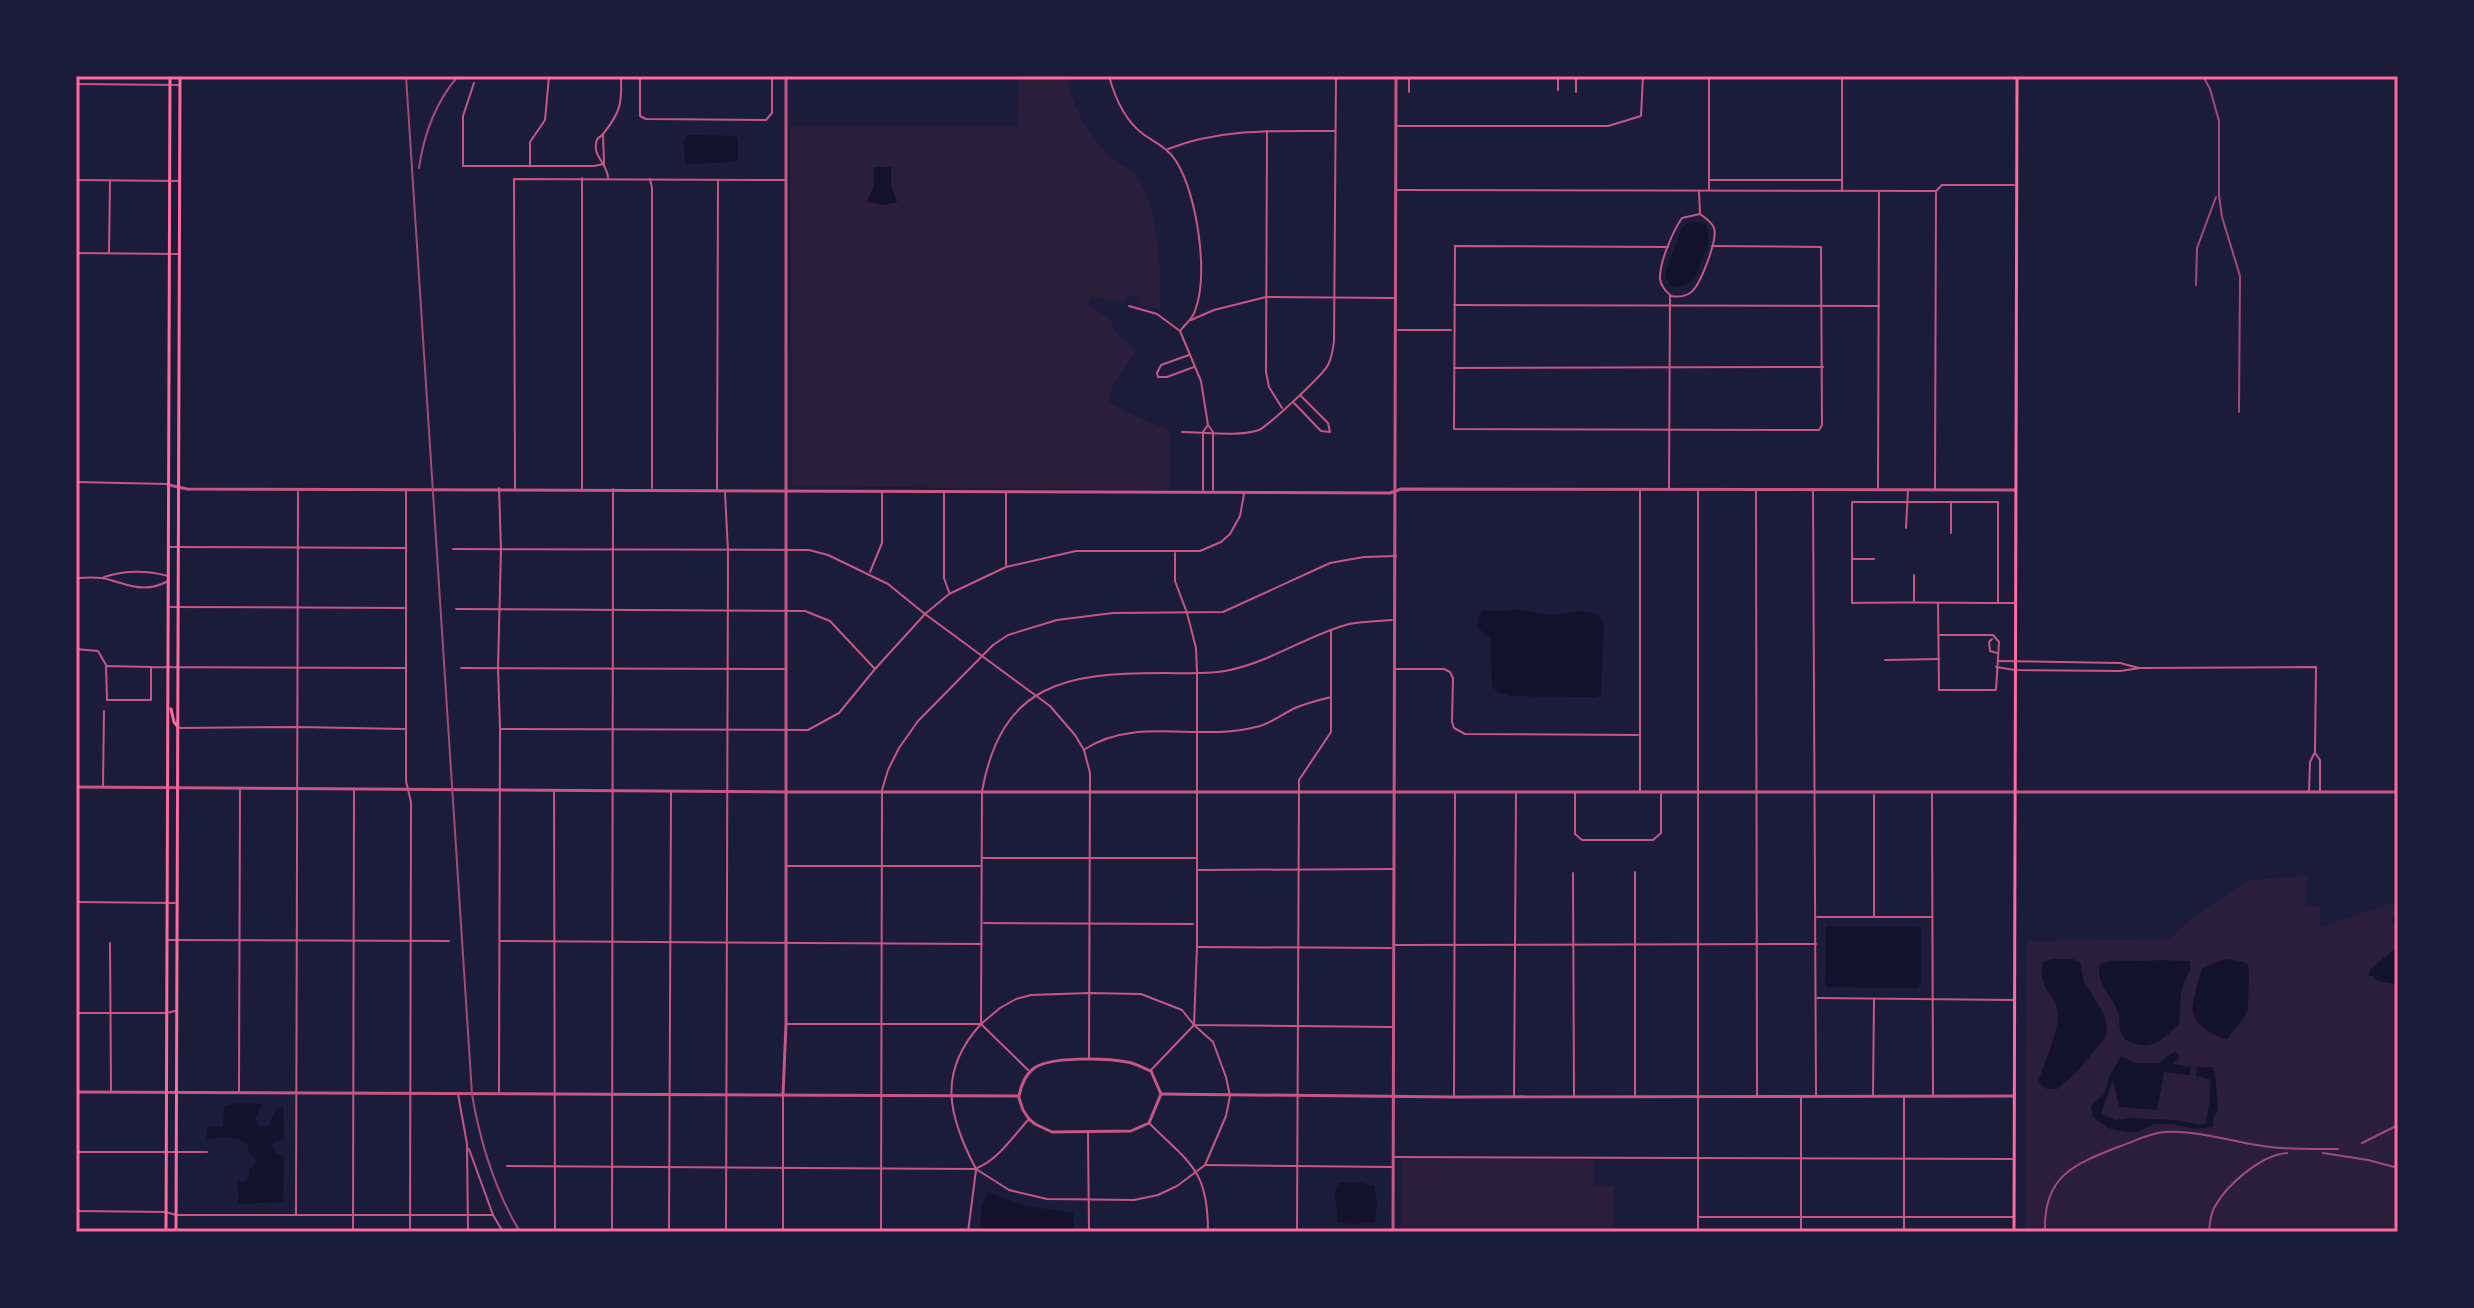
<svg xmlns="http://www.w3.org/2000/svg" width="2474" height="1308" font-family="'PT Sans Narrow',sans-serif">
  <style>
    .green { fill: #2a1e3b }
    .water { fill: #12122b }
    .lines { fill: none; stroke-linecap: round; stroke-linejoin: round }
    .minor { stroke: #c65784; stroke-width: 2 }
    .tertiary { stroke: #c65784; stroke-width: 3 }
    .secondary { stroke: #ff6b9d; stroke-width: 3 }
    .primary { stroke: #ff6b9d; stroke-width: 3 }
    .rail { stroke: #a44b75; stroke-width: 2 }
    .neatline { fill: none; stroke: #ff6b9d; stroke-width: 3 }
  </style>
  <rect width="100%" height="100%" fill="#1b1b3a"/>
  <g class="green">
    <path d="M1019,76H1066C1075,109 1087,138 1114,160C1120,165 1129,167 1134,173C1159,200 1162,275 1160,310L1140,304L1139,297L1127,295L1125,302L1092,297L1087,304L1110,318L1114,331L1136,350L1114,383L1107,402L1144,420L1170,430L1169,490L792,486L790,126H1018Z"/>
    <path d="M2307,876L2306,905L2320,907V927L2398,901V912L2390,921L2393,924L2398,920V1232H2025L2027,944H2029L2030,941L2170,939L2191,920L2250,880Z"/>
    <path d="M1401,1158L1593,1160V1186H1613V1232H1401Z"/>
  </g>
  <g class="water">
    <path d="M687,135L736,136L738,140V160L734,162L685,164L684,141Z"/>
    <path d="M874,167H891V185L897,202L884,205L867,202L874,185Z"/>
    <path d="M1698,222L1706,225L1709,241L1694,280L1677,288L1670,285L1665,276L1666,271L1682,228L1688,223Z"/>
    <path d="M1484,610C1496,612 1506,611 1517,610C1528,610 1538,614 1549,615C1567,616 1591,603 1604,622L1601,694L1596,697L1510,696L1497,692L1492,685L1491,639L1477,627L1479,615Z"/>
    <path d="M1826,926L1921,927V983L1917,988L1825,987Z"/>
    <path d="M2392,951H2396L2398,954V984L2377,981L2374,976H2368L2370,970Z"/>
    <path d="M2052,959H2073L2080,962L2084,982L2105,1016L2107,1032L2105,1038L2076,1073L2057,1089H2047L2038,1082C2044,1065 2058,1032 2058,1015C2058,993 2037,992 2043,962Z"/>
    <path d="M2229,959L2247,963L2249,970L2248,1008C2247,1016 2232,1032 2227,1039C2215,1037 2196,1026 2193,1013C2191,1005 2199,977 2202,969L2220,960Z"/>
    <path d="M2159,960L2189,961C2193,972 2187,975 2183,985C2179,998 2181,1011 2179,1024C2164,1038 2152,1052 2131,1042C2126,1040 2124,1039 2122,1034C2118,1027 2120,1017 2117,1009C2110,994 2095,982 2100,964C2117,958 2140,963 2159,960Z"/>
    <path d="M2175,1051L2180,1057L2173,1064L2191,1067L2190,1075L2164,1072L2157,1110L2119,1107L2113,1080L2101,1113L2115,1120L2130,1118L2175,1120L2201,1125L2206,1123C2208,1109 2212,1093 2210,1079L2196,1076L2197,1067H2212L2215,1072L2218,1110L2213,1118V1127L2195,1129L2172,1124H2154L2138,1132H2125L2108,1128L2093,1117L2091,1106L2104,1094L2110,1075L2121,1056L2135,1063H2159Z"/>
    <path d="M235,1103L262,1104L255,1119L258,1125L264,1127L270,1124L274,1113L283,1105L284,1139L275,1141L272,1145L275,1152L284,1156L283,1202L239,1204L237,1181L245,1182L250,1174L248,1169L254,1166L256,1158L248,1152V1144C237,1135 220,1138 207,1139V1127L223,1126L224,1107Z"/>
    <path d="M1339,1182H1357L1374,1186L1377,1204L1375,1222L1352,1224L1338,1222L1335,1191Z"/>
    <path d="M989,1193L1027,1206L1073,1213L1074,1232H980L982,1203Z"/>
  </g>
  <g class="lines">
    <g class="minor">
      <path d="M640,76V116L646,119L766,120L772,113V77"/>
      <path d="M1109,76C1115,98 1124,120 1143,134C1154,142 1168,148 1176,161C1197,194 1209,274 1195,311C1192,320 1185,324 1180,331L1201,381L1208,425"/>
      <path d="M1409,76V92"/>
      <path d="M1576,76V92"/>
      <path d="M1709,76V189"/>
      <path d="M1842,76V191"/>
      <path d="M772,77H785"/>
      <path d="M474,83L463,116V166H594L604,164"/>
      <path d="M76,84L179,85"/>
      <path d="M1558,90V76"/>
      <path d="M1398,126H1608L1641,116L1643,76"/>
      <path d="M1267,131L1266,372L1269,387L1282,408"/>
      <path d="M603,134L604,163"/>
      <path d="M1168,149C1222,128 1278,131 1335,131"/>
      <path d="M530,165V142L545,120L549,76"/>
      <path d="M582,178V489"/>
      <path d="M608,178C608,165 593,156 596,143C598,135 598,140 603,134C621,112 622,103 621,76"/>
      <path d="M650,179L652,188V488"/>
      <path d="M76,180L179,181"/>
      <path d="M1709,180H1842"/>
      <path d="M1396,190L1936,191L1942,185H2014"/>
      <path d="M1668,247L1455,246L1454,429L1819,430L1822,425L1821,247L1712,246"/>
      <path d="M109,252L110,182"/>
      <path d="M76,253L179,254"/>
      <path d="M1671,296C1677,297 1684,297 1690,293C1700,287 1718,239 1714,228C1711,221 1705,218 1700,214L1699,192"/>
      <path d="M1454,305L1879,306"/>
      <path d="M1129,306L1157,314L1180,331"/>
      <path d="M1191,320L1214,310L1266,297L1393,298"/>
      <path d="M1398,330H1451"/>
      <path d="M1189,355L1161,365L1157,373L1158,377H1167L1194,367"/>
      <path d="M1454,368L1823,367"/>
      <path d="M1294,403L1321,431L1330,432L1328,423L1300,395"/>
      <path d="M1182,432C1204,432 1239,437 1259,430C1269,425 1322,376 1328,365C1332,357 1333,350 1334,341L1336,76"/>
      <path d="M76,482L167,484"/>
      <path d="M515,488L514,179L785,180"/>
      <path d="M1669,488L1670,295C1665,290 1661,286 1660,279C1659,263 1673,231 1682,218L1700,214"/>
      <path d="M1878,488L1879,191"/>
      <path d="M717,489L718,180"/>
      <path d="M406,490V781L411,802L410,1232"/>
      <path d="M1203,490V432L1208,425L1213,432V490"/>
      <path d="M1756,490L1757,1096"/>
      <path d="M1935,490L1936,193"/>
      <path d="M1813,491L1816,1096"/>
      <path d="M944,492V578L949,592"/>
      <path d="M725,493L728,551L726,1232"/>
      <path d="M1951,503V533"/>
      <path d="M1906,528L1908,490"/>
      <path d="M169,547L405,548"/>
      <path d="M453,549L809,550L828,555L888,584L925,614L1050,706L1075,735L1084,750L1090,773L1089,1059"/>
      <path d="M1853,559H1874"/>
      <path d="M1006,565V492"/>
      <path d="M870,572L882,543V493"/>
      <path d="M1914,575V601"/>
      <path d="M104,577C126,570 146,570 168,576"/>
      <path d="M76,578C87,578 99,576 110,580C132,586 146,593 168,581"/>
      <path d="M1938,603L1939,690H1996L1999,642L1993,635H1939"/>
      <path d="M1998,603V502H1852V603C1906,602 1961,603 2015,603"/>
      <path d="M170,607L404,608"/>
      <path d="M456,609L805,611L830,621L875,669"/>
      <path d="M1992,639L1989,642L1990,651L1997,653"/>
      <path d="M76,649L98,651L106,665"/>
      <path d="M1885,660L1939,659"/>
      <path d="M1998,661L2120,663L2139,668"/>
      <path d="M151,667L106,666L107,700H151V667L405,668"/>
      <path d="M1996,667L2015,670L2120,671L2140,668L2316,667L2315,752L2310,762L2309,791"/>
      <path d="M461,668L784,669"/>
      <path d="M1396,669H1444L1450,672L1453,678L1452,722L1454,728L1465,734L1638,735"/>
      <path d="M180,728L297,727L405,729"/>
      <path d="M500,729L808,730L839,713L875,669L925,614L949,594L1006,567L1076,551H1200L1221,542L1230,534L1240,516L1244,494"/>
      <path d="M1085,749C1135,716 1200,742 1256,727C1271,724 1282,714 1295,708C1307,703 1319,700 1331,697"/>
      <path d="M2315,753L2320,760V792"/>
      <path d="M103,786L104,711"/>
      <path d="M554,790L555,1232"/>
      <path d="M1640,791V490"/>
      <path d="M1575,792V834L1582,840H1653L1661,833V794"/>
      <path d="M1932,794L1933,1095"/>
      <path d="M983,858H1196"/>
      <path d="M787,866H980"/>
      <path d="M1197,870L1394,869"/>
      <path d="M1635,872V1096"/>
      <path d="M1573,873L1574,1096"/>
      <path d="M76,902L175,903"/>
      <path d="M1817,917H1931"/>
      <path d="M1874,917V795"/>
      <path d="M984,923L1193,924"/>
      <path d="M168,940L449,941"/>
      <path d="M500,941L982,944"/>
      <path d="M110,943L111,1091"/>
      <path d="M1394,945L1816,944"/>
      <path d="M1198,947L1391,948"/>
      <path d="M1817,998L2014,1000"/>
      <path d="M76,1013H166L175,1011"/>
      <path d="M787,1024H981L1000,1008L1016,999L1031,995L1089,993L1141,994L1182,1010L1194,1025L1393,1027"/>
      <path d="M981,1024L1028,1070"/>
      <path d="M1151,1070L1194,1025L1197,947V673L1196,648L1187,613L1175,581V553"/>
      <path d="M239,1091L240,789"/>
      <path d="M499,1092L500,729L498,668L501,549L499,488"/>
      <path d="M458,1094L467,1144L468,1232"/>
      <path d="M1454,1096L1455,794"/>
      <path d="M1514,1096L1516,794"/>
      <path d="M1873,1096L1874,999"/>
      <path d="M1904,1097V1232"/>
      <path d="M1149,1123C1190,1164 1208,1169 1208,1232"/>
      <path d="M1088,1133L1089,1232"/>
      <path d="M469,1149L493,1215L503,1232"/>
      <path d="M76,1152H207"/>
      <path d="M1395,1157L2012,1159"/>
      <path d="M1206,1165L1392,1167"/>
      <path d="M507,1166L976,1169L1009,1190L1047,1199L1134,1200L1158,1195L1177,1186L1205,1165L1226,1116L1230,1096L1226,1077L1213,1042L1194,1025"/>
      <path d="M977,1168C998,1160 1014,1135 1029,1119"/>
      <path d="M976,1169C948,1116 937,1072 981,1024L982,791C1002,683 1065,673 1163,673C1184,673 1208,675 1230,670C1272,661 1308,635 1349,624C1363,621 1378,621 1392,620"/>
      <path d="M76,1211L166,1212L176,1215H493"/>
      <path d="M296,1215L298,492"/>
      <path d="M1699,1217H2013"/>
      <path d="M353,1232L354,789"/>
      <path d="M612,1232L613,489"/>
      <path d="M669,1232L671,793"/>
      <path d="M783,1232V1097"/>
      <path d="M881,1232L882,790L888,770L899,748L918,721L993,645L1008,635L1057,620L1113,613L1223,612L1330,563L1364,557L1396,556"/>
      <path d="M968,1232L976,1170"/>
      <path d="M1297,1232L1299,780L1331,732V631"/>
      <path d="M1698,1232V489"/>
      <path d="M1801,1232V1097"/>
    </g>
    <g class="tertiary">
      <path d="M169,485L187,489L1390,493L1401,489L2015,490"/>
      <path d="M76,787L786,792H2398"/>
      <path d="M76,1092L1019,1096"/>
      <path d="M1161,1094L1454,1097L2014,1096"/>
      <path d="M783,1095L786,1024V76"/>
      <path d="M1019,1096C1021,1086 1024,1076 1033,1069C1048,1056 1107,1058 1127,1062C1135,1063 1143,1068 1151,1071L1161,1094"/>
      <path d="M1019,1098L1023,1110L1029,1119L1035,1124L1052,1132L1131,1131L1149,1123L1161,1094"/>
      <path d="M1393,1232L1396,76"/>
    </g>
    <path class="secondary" d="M2014,1232L2017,76"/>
    <g class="primary">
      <path d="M171,709L174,722L178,727"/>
      <path d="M166,1232L170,76"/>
      <path d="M176,1232L180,76"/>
    </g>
    <g class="rail">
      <path d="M406,76L472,1094C480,1142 495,1190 520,1232"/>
      <path d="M2203,76L2210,89L2219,121V195L2222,217L2240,276L2239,412"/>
      <path d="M419,168C424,133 435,103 458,76"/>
      <path d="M2196,285L2197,248L2216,197"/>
      <path d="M2362,1143L2398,1125"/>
      <path d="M2323,1153L2368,1160L2398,1168"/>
      <path d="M2045,1232C2043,1177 2072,1165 2118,1147C2133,1142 2149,1133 2165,1132C2198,1130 2232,1142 2263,1146C2288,1150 2313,1149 2338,1149"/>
      <path d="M2209,1232C2210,1223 2210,1216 2214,1208C2226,1185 2261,1155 2287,1153"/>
    </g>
  </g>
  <rect width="2474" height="1308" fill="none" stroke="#1b1b3a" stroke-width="156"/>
  <rect x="78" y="78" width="2318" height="1152" class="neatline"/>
</svg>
